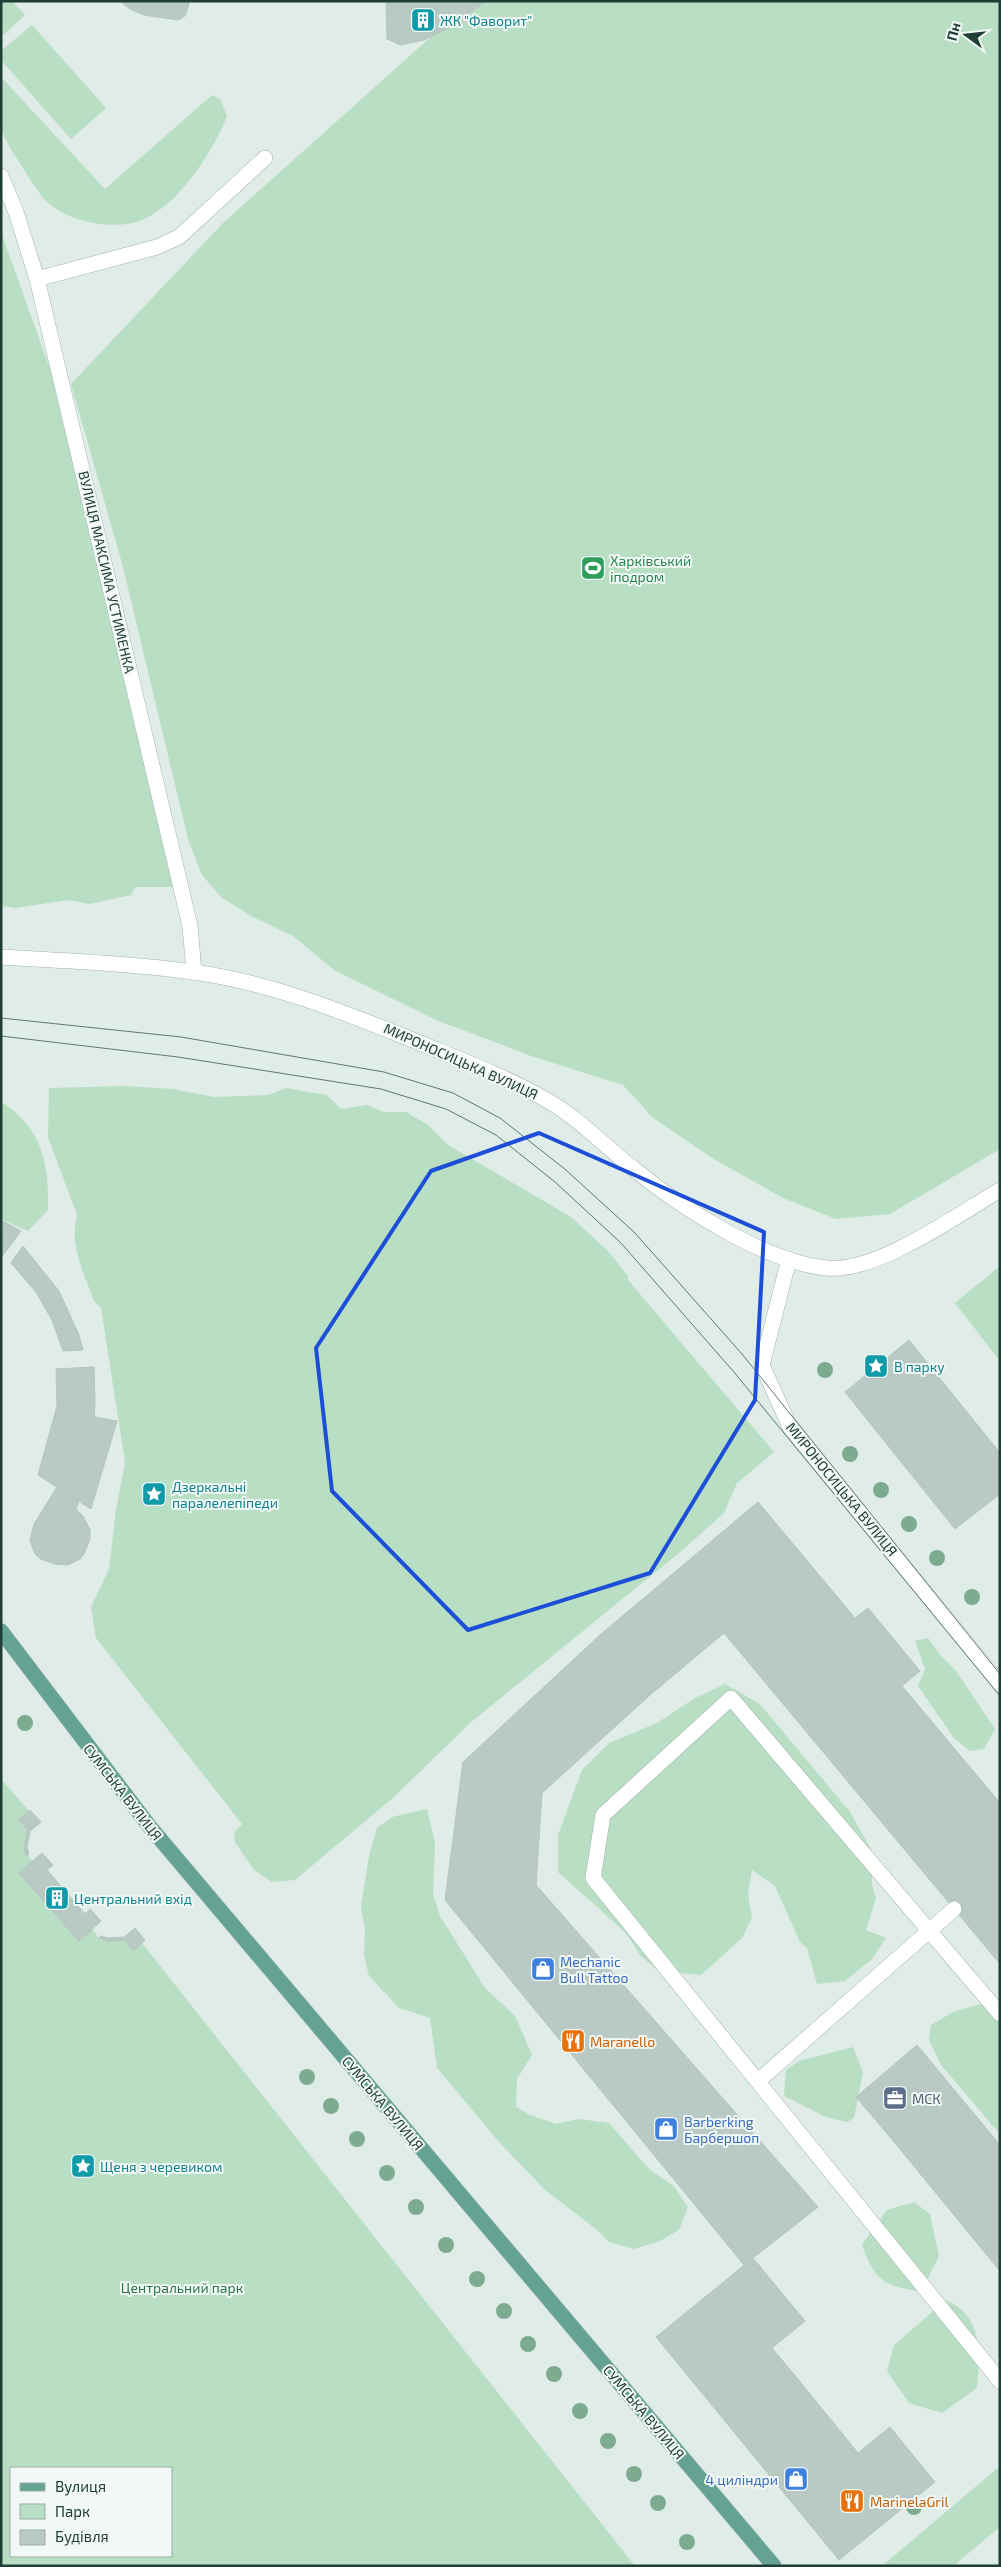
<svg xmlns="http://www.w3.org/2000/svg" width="1001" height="2567" font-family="'Exo 2',sans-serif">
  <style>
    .green { fill: #b8dec3; fill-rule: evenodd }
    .building { fill: #b9c9c3; stroke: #b3c5be }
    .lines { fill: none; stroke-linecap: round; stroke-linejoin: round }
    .service-casing { stroke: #a3b4ae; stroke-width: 16 }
    .minor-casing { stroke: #a3b4ae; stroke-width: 16 }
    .tertiary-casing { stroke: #a3b4ae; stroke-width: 16 }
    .primary-casing { stroke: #c1c9c7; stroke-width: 16 }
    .service { stroke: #fff; stroke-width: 15 }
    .minor { stroke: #fff; stroke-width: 15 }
    .tertiary { stroke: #fff; stroke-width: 15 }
    .primary { stroke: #64a394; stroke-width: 15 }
    .tram { stroke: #5b7871; stroke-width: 1 }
    .tree { fill: #7cab90 }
    .marked { fill: none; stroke: #1d4ed8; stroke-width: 4; stroke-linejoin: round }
    .labels { text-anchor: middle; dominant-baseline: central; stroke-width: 4; stroke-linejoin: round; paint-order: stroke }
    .culture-label { font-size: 14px; fill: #0d838f; stroke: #f1f8f5; text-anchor: start }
    .leisure-label { font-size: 14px; fill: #27864d; stroke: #f1f8f5; text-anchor: start }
    .street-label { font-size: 14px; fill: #203d36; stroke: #f1f8f5 }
    .shop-label { font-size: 14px; fill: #366cbe; stroke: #f1f8f5; text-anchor: start }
    .food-label { font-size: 14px; fill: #c56008; stroke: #f1f8f5; text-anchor: start }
    .service-label { font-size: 14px; fill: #4e5e75; stroke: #f1f8f5; text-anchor: start }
    .park-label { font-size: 14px; fill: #2a7548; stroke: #f1f8f5 }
  </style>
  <rect width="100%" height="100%" fill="#e0ece7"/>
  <g class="green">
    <path d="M1,1H12L25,15L1,37Z"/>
    <path d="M471,1H1000V1149L890,1214L836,1219L783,1198L712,1158L652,1117L623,1085L528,1055L434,1019L334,970L293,936L251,916L221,897L202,875L188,839L123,567L71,384L223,223Z"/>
    <path d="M32,25L106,108L71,139L1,60V51Z"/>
    <path d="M1,77L105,189L212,95L220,99L227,116C213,152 177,208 139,221C109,231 64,221 43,198C34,186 26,173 18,160C12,151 5,140 2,130C0,117 1,91 1,77Z"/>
    <path d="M1,232L50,369L176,887H135L131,895L90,904L68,900L16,908L1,906Z"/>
    <path d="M126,1086L173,1089L214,1097L268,1095L286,1088L327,1095L341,1109L367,1105L384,1112H406L428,1125L448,1145L571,1217L608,1251L628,1276V1280L774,1452L737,1483L724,1513L679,1553L470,1723L394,1797L295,1880L272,1882L254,1870L235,1842L234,1833L242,1824L96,1638L91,1607L109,1569L116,1510L125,1462L101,1308L94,1301C84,1273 69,1245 77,1215L48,1137L49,1088Z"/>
    <path d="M1,1102C42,1127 49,1164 48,1210L28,1231L1,1219Z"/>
    <path d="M1000,1266V1361L955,1303Z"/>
    <path d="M928,1638L940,1655L956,1671L995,1729L984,1749L970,1751L954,1738L918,1686L925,1669L915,1641Z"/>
    <path d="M725,1684L760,1704L850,1812L872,1851V1885L876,1898L866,1930L886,1938L872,1959L845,1981L817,1984L807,1948L800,1942L775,1886L752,1870L748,1894L752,1918L742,1938L701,1975L658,1971L641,1956L625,1932L558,1872V1835L582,1770L609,1743L657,1723L695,1698Z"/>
    <path d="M1,1779L29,1811L18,1821L27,1831L25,1853L33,1861L20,1873L79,1941L92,1929L101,1940H124L133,1950L142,1943L635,2566H1ZM11,2468H171V2556H11Z"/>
    <path d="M427,1809L435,1843L433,1894L440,1916L485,1988L515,2016L532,2055L517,2079L516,2107L530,2115L556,2124L579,2119L609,2123L650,2170L673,2185L688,2207L679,2230L660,2241L634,2249L609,2242L596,2229L545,2190L500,2143L437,2068L430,2018L399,2008L369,1976L364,1955L365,1931L361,1907L369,1856L377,1828L392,1817Z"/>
    <path d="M983,2003L1000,2023V2134L941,2065L929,2040L931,2025L953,2012Z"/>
    <path d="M853,2047L863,2072L854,2118L847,2122L826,2117L784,2096L786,2070L799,2061Z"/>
    <path d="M914,2202L930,2214L939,2256L921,2292C884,2285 875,2282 862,2245L887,2210Z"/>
    <path d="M946,2300C983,2316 980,2354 977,2388L942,2413L909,2403L887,2371L894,2345Z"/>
    <path d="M1000,2466V2527L953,2566H882Z"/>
  </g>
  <g class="building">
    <path d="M120,1H190L185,16L178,20L144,15L130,9Z"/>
    <path d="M386,1H486L448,28L424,40L401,45L387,39Z"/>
    <path d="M1,1220L21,1231L1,1258Z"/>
    <path d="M23,1246L59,1291L79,1335L83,1350L63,1351L52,1320L36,1292L11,1263Z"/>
    <path d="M909,1340L1000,1453V1494L955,1529L845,1392Z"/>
    <path d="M94,1367L95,1405L57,1406L56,1369Z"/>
    <path d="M95,1405L94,1417L117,1421L91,1509L38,1475L57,1406Z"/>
    <path d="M57,1487L79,1501L76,1509L83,1516L90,1530V1539L84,1554L80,1559L68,1565L55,1564L41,1559L35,1554L30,1540L34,1524Z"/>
    <path d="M758,1502L855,1618L868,1608L920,1671L902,1686L1000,1803V1964L724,1633L650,1695L600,1635Z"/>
    <path d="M600,1635L650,1695L542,1793L536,1885L818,2207L744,2265L445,1900L463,1762Z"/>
    <path d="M30,1810L41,1822L29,1832L18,1820Z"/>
    <path d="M27,1831L30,1833L27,1847L29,1854L26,1856L24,1848Z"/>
    <path d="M42,1853L53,1865L47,1870L85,1914L90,1909L101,1921L79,1941L19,1873Z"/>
    <path d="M135,1928L145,1940L133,1951L123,1938Z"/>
    <path d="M101,1936L108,1938L123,1937L124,1940L107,1941L99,1938Z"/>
    <path d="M917,2045L951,2086L890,2137L856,2097Z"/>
    <path d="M951,2086L1000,2145V2271L890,2137Z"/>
    <path d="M753,2258L805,2321L772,2348L797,2378L858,2453L890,2427L935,2482L839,2560L656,2337Z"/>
  </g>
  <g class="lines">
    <defs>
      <g id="service">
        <path d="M37,279L157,247L179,237L265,158"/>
        <path d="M1000,2014L731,1698L603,1815L593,1878L1000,2381"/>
        <path d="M758,2081L954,1909"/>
      </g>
      <g id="minor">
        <path d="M1,176L16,212L37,279L190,926L194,972"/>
        <path d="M789,1259L762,1365L790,1427L1000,1684"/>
      </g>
      <path id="tertiary" d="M1,957C65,961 130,963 193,972C268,982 338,1010 408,1038C453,1057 500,1074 543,1098C578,1117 603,1145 634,1169C680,1207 767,1263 827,1268C877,1273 957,1215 1000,1190"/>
      <path id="primary" d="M1,1631L150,1827L774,2566"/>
    </defs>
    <use href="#service" class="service-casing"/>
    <use href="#minor" class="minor-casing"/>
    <use href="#tertiary" class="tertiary-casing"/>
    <use href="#primary" class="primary-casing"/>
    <use href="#service" class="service"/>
    <use href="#minor" class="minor"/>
    <use href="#tertiary" class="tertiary"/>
    <use href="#primary" class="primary"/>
    <g class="tram">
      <path d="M1,1018L181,1037L384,1072L453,1093L500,1118L566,1170L635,1233L742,1354L1000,1674"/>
      <path d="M1,1036L178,1057L381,1089L446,1109L496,1135L555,1182L621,1243L733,1371L1000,1696"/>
    </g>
  </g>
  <g class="tree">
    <circle cx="825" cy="1370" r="8"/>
    <circle cx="850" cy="1454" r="8"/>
    <circle cx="881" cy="1490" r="8"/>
    <circle cx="909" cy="1524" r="8"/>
    <circle cx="937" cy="1558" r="8"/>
    <circle cx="972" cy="1597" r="8"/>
    <circle cx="25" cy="1723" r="8"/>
    <circle cx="307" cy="2077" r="8"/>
    <circle cx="331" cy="2106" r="8"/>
    <circle cx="357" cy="2139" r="8"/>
    <circle cx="387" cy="2173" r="8"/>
    <circle cx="416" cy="2207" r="8"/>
    <circle cx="446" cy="2245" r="8"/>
    <circle cx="477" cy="2279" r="8"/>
    <circle cx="504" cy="2311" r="8"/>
    <circle cx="528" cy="2344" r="8"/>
    <circle cx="554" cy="2374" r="8"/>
    <circle cx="580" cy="2411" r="8"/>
    <circle cx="608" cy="2441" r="8"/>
    <circle cx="634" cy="2474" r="8"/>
    <circle cx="658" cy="2503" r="8"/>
    <circle cx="914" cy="2507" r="8"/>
    <circle cx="687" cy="2542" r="8"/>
  </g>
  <path class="marked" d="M539,1133L764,1232L755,1400L650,1573L468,1630L332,1491L316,1348L431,1171Z"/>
  <defs>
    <symbol id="building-square" viewBox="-11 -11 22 22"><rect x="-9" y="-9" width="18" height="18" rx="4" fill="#0f9aa8" stroke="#f1f8f5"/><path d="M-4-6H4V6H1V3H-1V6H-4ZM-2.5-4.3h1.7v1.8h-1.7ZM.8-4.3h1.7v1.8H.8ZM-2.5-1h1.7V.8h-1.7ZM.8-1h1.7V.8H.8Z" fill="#fff"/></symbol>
    <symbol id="stadium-square" viewBox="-11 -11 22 22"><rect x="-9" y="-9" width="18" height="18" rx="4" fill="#2e9e5b" stroke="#f1f8f5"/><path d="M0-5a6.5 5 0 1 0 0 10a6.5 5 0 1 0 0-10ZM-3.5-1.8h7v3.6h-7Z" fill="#fff"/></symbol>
    <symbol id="sight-square" viewBox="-11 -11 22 22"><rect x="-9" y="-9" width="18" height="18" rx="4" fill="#0f9aa8" stroke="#f1f8f5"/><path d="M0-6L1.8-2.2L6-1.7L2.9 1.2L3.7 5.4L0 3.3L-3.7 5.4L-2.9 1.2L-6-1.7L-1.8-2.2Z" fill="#fff"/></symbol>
    <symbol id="shop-square" viewBox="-11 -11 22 22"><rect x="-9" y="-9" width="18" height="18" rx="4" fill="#3f7fe0" stroke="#f1f8f5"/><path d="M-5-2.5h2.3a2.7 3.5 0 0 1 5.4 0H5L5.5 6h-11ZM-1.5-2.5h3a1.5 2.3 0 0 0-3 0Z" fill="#fff"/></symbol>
    <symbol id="restaurant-square" viewBox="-11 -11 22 22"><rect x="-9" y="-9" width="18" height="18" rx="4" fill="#e8710a" stroke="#f1f8f5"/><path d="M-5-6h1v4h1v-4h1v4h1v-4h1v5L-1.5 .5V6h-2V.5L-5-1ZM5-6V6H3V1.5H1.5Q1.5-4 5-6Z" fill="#fff"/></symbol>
    <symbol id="office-square" viewBox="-11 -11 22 22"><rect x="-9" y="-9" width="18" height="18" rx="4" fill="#5c6f8a" stroke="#f1f8f5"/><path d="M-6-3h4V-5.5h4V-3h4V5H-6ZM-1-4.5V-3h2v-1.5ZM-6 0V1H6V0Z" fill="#fff"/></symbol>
  </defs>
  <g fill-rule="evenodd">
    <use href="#building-square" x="409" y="6" width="28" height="28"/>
    <use href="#stadium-square" x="579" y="554" width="28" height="28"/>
    <use href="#sight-square" x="862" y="1352" width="28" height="28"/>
    <use href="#sight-square" x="140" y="1480" width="28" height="28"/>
    <use href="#building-square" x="43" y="1884" width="28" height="28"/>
    <use href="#shop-square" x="529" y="1955" width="28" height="28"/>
    <use href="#restaurant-square" x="559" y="2027" width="28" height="28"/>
    <use href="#office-square" x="881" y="2084" width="28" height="28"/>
    <use href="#shop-square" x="652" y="2115" width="28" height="28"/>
    <use href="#sight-square" x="69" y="2152" width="28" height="28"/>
    <use href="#shop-square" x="782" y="2465" width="28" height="28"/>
    <use href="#restaurant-square" x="838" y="2487" width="28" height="28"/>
  </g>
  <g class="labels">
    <g class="culture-label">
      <text x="440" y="20">ЖК "Фаворит"</text>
      <text x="894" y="1366">В парку</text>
      <text x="172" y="1486">Дзеркальні<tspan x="172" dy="16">паралелепіпеди</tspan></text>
      <text x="74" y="1898">Центральний вхід</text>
      <text x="100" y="2166">Щеня з черевиком</text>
    </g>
    <g class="leisure-label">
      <text x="610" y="560">Харківський<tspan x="610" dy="16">іподром</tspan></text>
    </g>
    <g class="street-label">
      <text transform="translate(107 572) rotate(77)">ВУЛИЦЯ МАКСИМА УСТИМЕНКА</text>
      <text transform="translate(461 1061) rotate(24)">МИРОНОСИЦЬКА ВУЛИЦЯ</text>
      <text transform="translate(842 1489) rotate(51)">МИРОНОСИЦЬКА ВУЛИЦЯ</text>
      <text transform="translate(123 1792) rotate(52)">СУМСЬКА ВУЛИЦЯ</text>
      <text transform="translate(383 2103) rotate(50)">СУМСЬКА ВУЛИЦЯ</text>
      <text transform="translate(644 2412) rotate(50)">СУМСЬКА ВУЛИЦЯ</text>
    </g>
    <g class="shop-label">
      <text x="560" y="1961">Mechanic<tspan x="560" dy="16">Bull Tattoo</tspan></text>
      <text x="684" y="2121">Barberking<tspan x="684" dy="16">Барбершоп</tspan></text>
      <text x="778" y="2479" text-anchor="end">4 циліндри</text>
    </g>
    <g class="food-label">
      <text x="590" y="2041">Maranello</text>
      <text x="870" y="2501">MarinelaGril</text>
    </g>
    <g class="service-label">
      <text x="912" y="2098">МСК</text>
    </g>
    <g class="park-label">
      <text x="182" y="2287">Центральний парк</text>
    </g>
  </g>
  <rect width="1001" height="2567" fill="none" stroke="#203d36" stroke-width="5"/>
  <rect x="10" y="2467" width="162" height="90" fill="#f1f8f5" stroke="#9dada9"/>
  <rect x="20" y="2483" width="25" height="8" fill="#64a394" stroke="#9dada9"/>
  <text x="55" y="2492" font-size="15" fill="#203d36">Вулиця</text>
  <rect x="20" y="2504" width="25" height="15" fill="#b8dec3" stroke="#9dada9"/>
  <text x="55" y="2517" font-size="15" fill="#203d36">Парк</text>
  <rect x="20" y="2530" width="25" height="15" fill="#b9c9c3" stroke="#9dada9"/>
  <text x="55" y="2542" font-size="15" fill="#203d36">Будівля</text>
  <g transform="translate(966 35) rotate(285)" stroke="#f1f8f5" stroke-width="4" paint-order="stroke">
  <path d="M0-4L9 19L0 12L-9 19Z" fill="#203d36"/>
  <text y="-8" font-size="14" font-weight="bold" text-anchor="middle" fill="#203d36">Пн</text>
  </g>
</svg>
